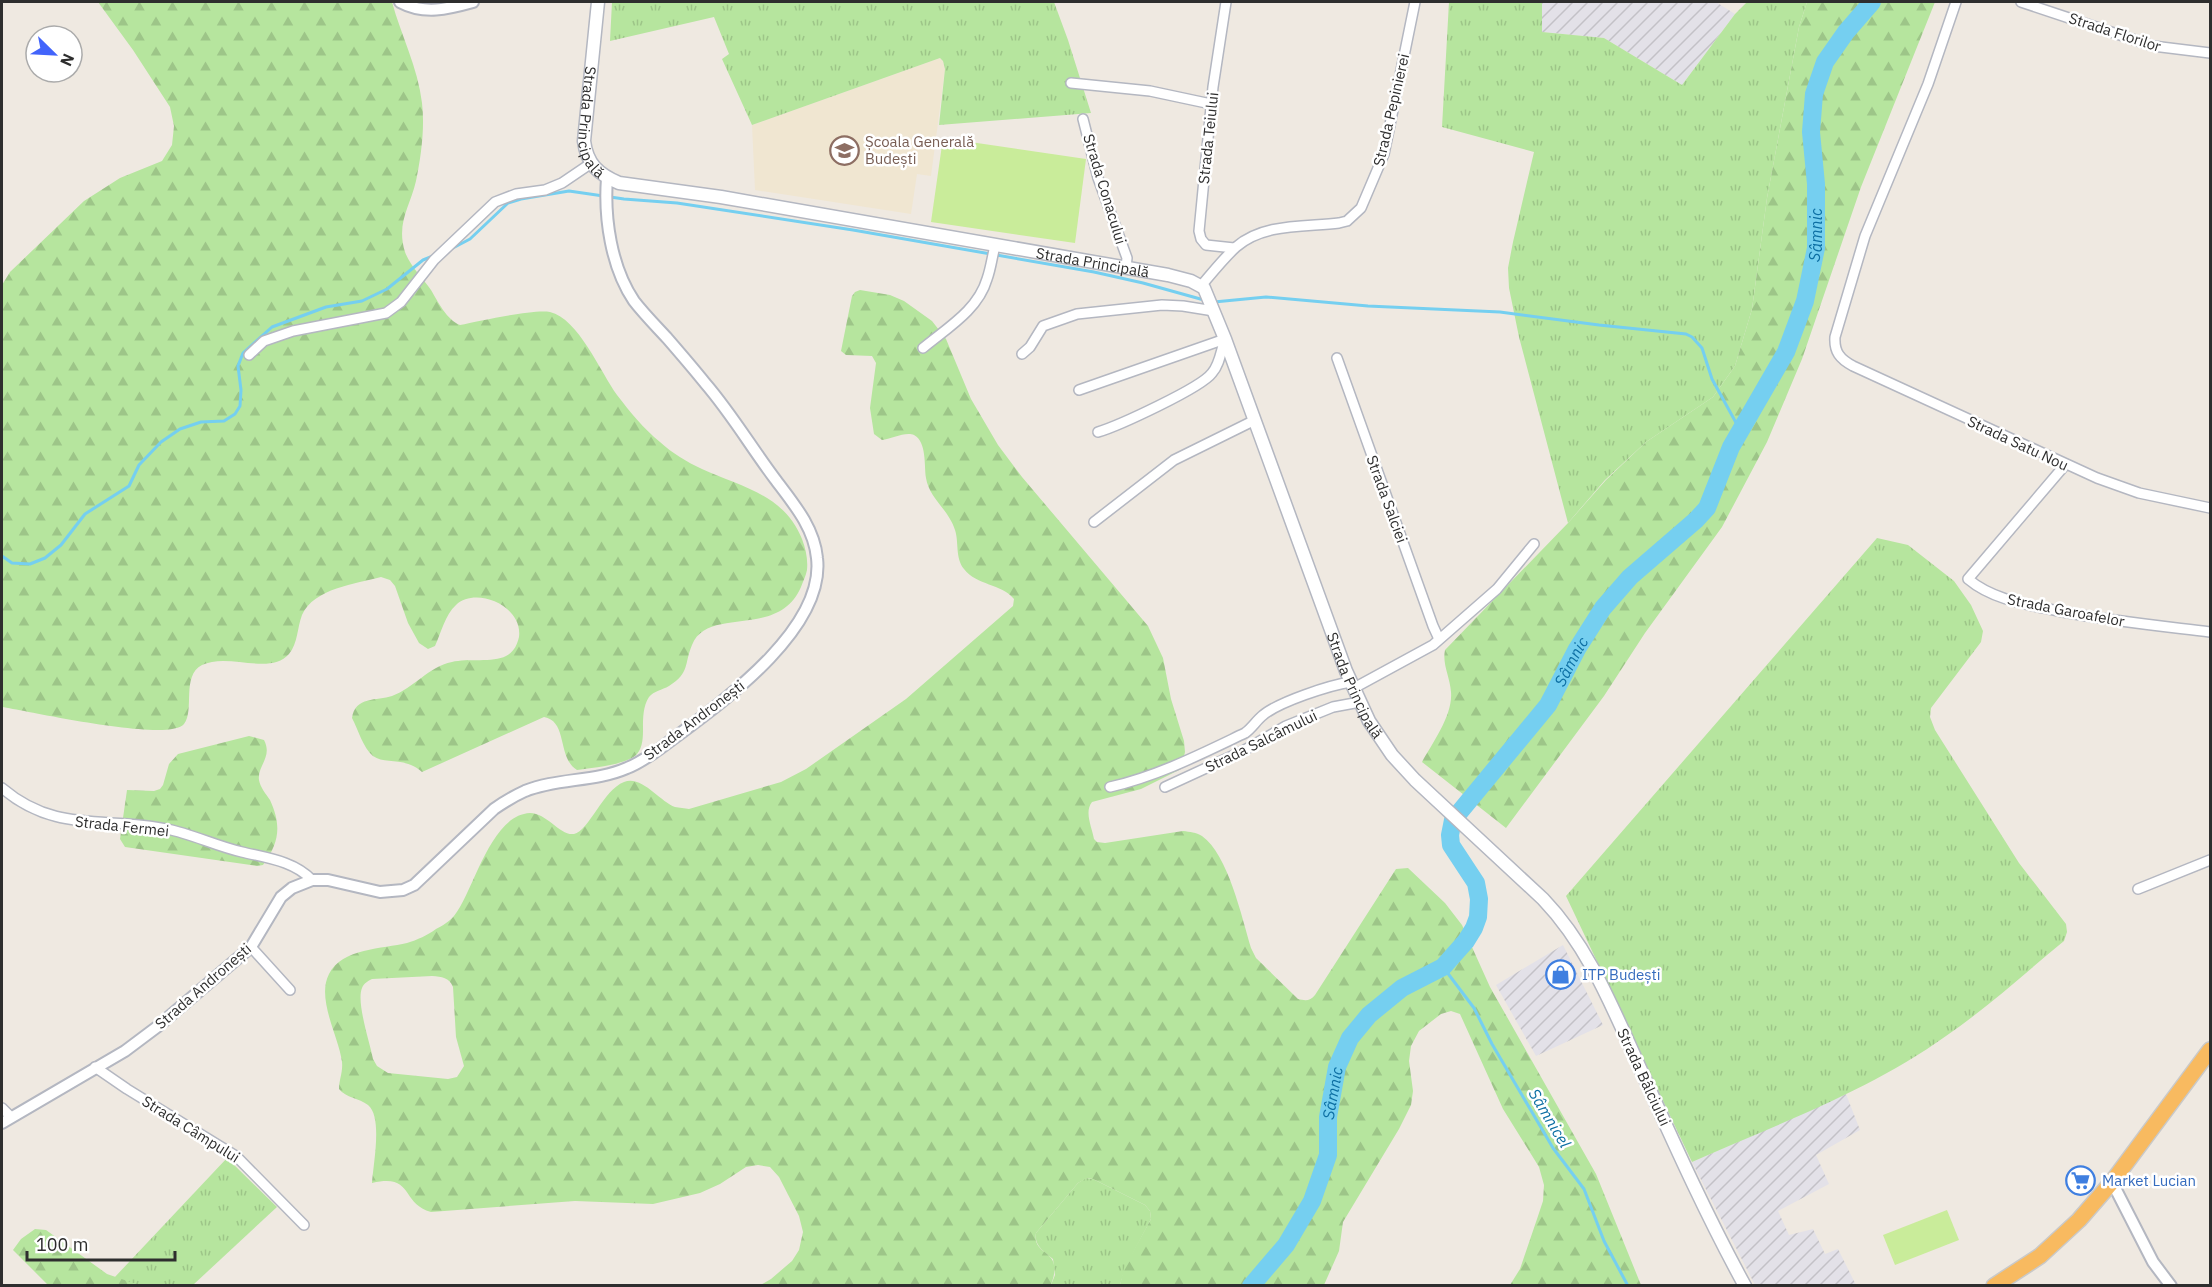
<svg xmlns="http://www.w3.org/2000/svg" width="2212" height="1287" font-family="'IBM Plex Sans',sans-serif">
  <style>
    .industrial { fill: url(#industrial-furrows) }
    .education { fill: #f0e6d1 }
    .grass { fill: url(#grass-tufts) }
    .forest { fill: url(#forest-firs); fill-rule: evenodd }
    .pitch { fill: #c9ec9a }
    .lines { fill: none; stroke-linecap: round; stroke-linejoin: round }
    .stream { stroke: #75cff0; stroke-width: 3 }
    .river { stroke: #75cff0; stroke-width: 18 }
    .minor-casing { stroke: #b4b7c1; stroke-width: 12 }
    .tertiary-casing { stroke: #b4b7c1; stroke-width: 14 }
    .secondary-casing { stroke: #b4b7c1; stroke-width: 15 }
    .trunk-casing { stroke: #c9c9c9; stroke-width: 18 }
    .minor { stroke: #fff; stroke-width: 9 }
    .tertiary { stroke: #fff; stroke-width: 10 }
    .secondary { stroke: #fff; stroke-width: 12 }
    .trunk { stroke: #f8ba60; stroke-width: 15 }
    .labels { text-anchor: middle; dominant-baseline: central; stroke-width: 5; stroke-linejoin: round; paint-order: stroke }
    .street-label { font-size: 15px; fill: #2e2e2e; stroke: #fff }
    .education-label { font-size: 15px; fill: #785e54; stroke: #fff; text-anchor: start }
    .shop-label { font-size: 15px; fill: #366cbe; stroke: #fff; text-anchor: start }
    .water-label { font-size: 16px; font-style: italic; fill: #0d6fa3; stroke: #fff }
  </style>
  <defs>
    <pattern id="industrial-furrows" width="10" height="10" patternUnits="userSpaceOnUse" patternTransform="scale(1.5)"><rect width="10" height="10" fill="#e3e1e8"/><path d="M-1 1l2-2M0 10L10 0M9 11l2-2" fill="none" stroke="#c3c1c7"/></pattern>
    <pattern id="grass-tufts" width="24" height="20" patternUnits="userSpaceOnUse" patternTransform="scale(1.5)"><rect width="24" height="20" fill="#b6e59e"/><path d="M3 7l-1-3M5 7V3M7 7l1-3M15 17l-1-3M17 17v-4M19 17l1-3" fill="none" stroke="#9dc588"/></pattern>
    <pattern id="forest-firs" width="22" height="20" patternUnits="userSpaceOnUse" patternTransform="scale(1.5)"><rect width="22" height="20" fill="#b6e59e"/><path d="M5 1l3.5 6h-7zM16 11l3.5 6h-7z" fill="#9dc588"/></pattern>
  </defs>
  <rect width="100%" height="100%" fill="#efe9e1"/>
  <g class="industrial">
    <path d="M1542,2H1716L1735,14L1682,85L1604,38L1542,32Z"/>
    <path d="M1563,945L1603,1025L1536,1056L1496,985Z"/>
    <path d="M1846,1094L1860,1130L1816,1155L1829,1184L1778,1211L1789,1235L1813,1229L1825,1254L1838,1249L1856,1285H1755L1692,1162Z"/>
  </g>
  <path class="education" d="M940,58L943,61L945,69L931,176L917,174L911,214L755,190L752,125Z"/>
  <g class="grass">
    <path d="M612,2H1054L1068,40L1091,113L939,125L945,69L943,61L940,58L752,125L722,59L729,54L714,17L610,41Z"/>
    <path d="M1449,2H1542V32L1604,38L1682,85L1735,14L1747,2H1807L1799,27L1767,198L1752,309L1735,366L1713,397L1646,442L1605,480L1568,523L1519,337L1509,288L1508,268L1513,242L1534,152L1442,127Z"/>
    <path d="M1877,538L1908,545L1954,581L1971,605L1983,631L1981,642L1931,708L1930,717L1935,730L2019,863L2066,924L2067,932L2064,941C2025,973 1987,1008 1946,1036C1869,1091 1778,1124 1692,1162L1566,896Z"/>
    <path d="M227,1158L277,1207L193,1285H139L114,1278Z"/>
    <path d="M1086,1178L1093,1179L1145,1205L1150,1211L1151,1219L1125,1268L1120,1285H1051L1055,1275L1053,1259C1044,1251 1034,1246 1036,1233L1078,1183Z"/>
  </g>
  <g class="forest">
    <path d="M98,2H392C401,35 418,68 422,103C425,128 421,157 416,181C410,207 396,223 405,252C410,266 423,278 431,290C438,302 447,320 460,325C480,321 533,309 550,312C578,318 601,373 617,395C630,412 644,429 660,442C672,453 687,462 702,469C741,487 784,494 802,539C806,550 808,559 807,570C806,576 803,581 801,587C778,640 708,605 692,645C684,664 690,673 669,686C662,690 654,691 649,697C643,706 643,718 643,728C643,737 643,747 637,754C627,765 591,768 577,770C557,758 568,721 544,717L422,772C404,756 385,765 373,756C363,748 358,729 352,718C355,696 377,701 392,696C414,688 428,667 452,662C467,658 493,663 506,656C514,652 517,645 519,637C523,606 476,586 456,605C445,615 441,633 435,646L428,649L419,643L408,623L395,586L390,580L381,577C356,584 314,588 302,615C297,628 298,643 289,654C270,676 228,652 202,665C181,676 195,710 184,724C169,743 29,711 2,707V285L10,272L84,201L120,178L162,161L172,145L174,126L170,107L133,50Z"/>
    <path d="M1807,2H1935L1861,187L1802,359L1767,442L1722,527L1645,633L1604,696L1506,828L1422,762C1433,742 1453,715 1451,692C1450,677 1442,664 1445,650L1568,523L1606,480L1646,442L1713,397L1735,366L1752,309L1767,198L1799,27Z"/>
    <path d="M860,290L890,295L904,301L932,321L946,339L971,399L998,445L1022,477L1148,626L1163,658L1171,699L1184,741L1185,752L1181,769L1141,789L1092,802C1084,812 1092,827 1094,839L1097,842L1105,843L1183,831C1190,832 1196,832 1202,836C1228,854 1242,918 1251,948L1256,958L1298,999C1306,1001 1310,1001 1315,995L1396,869L1408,868L1445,903L1462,925L1490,987L1596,1174L1641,1285H1510L1520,1269L1537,1219L1543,1201L1544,1185L1539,1167L1503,1109L1460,1014L1451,1011L1441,1014L1419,1031L1411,1046L1409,1061L1413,1091L1411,1105L1399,1129L1343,1222L1339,1251L1324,1285H1120L1124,1268L1151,1219L1150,1211L1145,1205L1093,1179L1087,1178L1078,1183L1036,1233C1032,1258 1065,1247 1051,1285L759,1286L771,1279L792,1261L799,1250L803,1232L799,1216L779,1177L770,1167L758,1165L746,1167L720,1184L700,1193L653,1204L575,1201L431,1212C400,1203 414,1173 372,1183C373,1165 383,1117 368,1105C359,1098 346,1098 339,1089C339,1080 343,1072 342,1062C339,1037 316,999 329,974C342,948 383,949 407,943C417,940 428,935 436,929C442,926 450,921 454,916C474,891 490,815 530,813C547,813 560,836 574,834C589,831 603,790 624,782C642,775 660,802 675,807C679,808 685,808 689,809L781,782L806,769L906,699L1013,606L1014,599C1001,583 977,586 964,569C955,558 959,542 955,530C949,510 929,498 926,478C924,466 927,442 914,435C906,431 891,439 882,440L874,434L870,408L876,363L872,356L846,355L841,351L852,296L855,292ZM432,976C442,977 449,977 453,987L456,1037L464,1066L457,1077L448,1079L388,1073L377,1066L373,1059C370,1043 356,1002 362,988C364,983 368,981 372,979Z"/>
    <path d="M249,736L264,740C273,757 257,766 259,780C260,787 266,794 270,800C282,826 279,843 263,865L257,866L125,847L120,839L127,790L154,791L160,789L163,785L169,764L178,754Z"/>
    <path d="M35,1229L46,1230L107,1274L139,1285H48L13,1250L21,1239Z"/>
  </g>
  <g class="pitch">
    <path d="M943,138L1086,159L1075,243L931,222Z"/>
    <path d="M1947,1210L1959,1240L1895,1265L1883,1235Z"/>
  </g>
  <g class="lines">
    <g class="stream">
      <path d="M451,249L470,239L508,203L521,199L569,191L624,199L677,203L853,230L1094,272L1143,283L1204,300"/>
      <path d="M1214,302L1266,297L1368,306L1500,312L1599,325L1686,334L1692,337L1702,348L1712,379L1740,430"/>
      <path d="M2,556L12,563L30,564L45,558L61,545L85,514L129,486L139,465L161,442L180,429L201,422L224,421L235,414L240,406L241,390L238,366L243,353L272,327L326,307L362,301L387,289L423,260L433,256"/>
      <path d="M1443,967L1474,1008L1492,1044L1553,1148L1584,1189L1604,1241L1628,1286"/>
    </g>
    <path class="river" id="s1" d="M1251,1286L1286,1245L1312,1201L1328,1155V1117L1337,1067L1350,1038L1369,1015L1402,988L1443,967L1466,941L1474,928L1478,917L1479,899L1476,883L1451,845L1450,835L1453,820L1548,705L1577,649L1603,608L1630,577L1696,520L1707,508L1731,447L1786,352L1805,301L1816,248V184L1811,132L1814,94L1825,62L1846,32L1872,2"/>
    <defs>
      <g id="minor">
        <path d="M1226,2L1213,87L1199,231L1201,239L1206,245L1234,248"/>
        <path d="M1956,2L1928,84L1865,236L1835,337C1834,352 1840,359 1853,366L2097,478L2139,493L2210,508"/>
        <path d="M2021,2L2153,46L2210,53"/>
        <path d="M1071,83L1150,91L1211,104"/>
        <path d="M1083,119L1098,178L1127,258L1126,267"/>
        <path d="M1201,286C1212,273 1223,259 1236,247C1263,223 1305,227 1339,223L1347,221L1361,208L1384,154L1415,2"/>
        <path d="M923,348C947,328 978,310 987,279C991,268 992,257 995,246"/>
        <path d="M1022,354L1030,347L1043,326L1077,314L1162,305L1183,306L1214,311"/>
        <path d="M249,355L264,341L293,331L386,313L401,302L434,260L495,202L516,194L545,190L562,183L590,164"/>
        <path d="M1337,358L1433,626L1439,639"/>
        <path d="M1079,390L1225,339"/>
        <path d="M1098,432C1118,426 1201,388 1212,373C1220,364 1221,350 1225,339"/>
        <path d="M2065,465L1968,579C1994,601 2031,605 2063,612C2112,621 2161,626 2210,632"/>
        <path d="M1094,522L1174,460L1255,420"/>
        <path d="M1354,688L1433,645L1497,589L1534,544"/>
        <path d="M1110,787C1158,776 1201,754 1245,733C1252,728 1256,721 1262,716C1278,702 1330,685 1351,682"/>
        <path d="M1165,787L1243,751L1286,726L1333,707L1360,702"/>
        <path d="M2,788C56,834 106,816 167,829C192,834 216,846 242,852C267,858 294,861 312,880"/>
        <path d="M2138,889L2210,860"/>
        <path d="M251,947L290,990"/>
        <path d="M95,1067L127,1089L236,1156L304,1225"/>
        <path d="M2,1108L11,1117"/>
      </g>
      <g id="tertiary">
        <path d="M400,2C424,15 448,9 473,2"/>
        <path d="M2,1123L125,1051L157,1027L251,947L281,897L292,888L312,880H328L380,892L403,890L414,885L494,809C504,802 514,796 525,791C557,778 595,782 627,768C638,764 649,756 658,750C711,710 826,633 817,558C814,527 793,503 775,479C751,447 731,413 705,383C693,368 680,353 667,338C656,326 644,314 634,301C611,267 604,218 607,178"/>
        <path d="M2112,1182L2153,1262L2171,1286"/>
      </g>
      <g id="secondary">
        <path id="s2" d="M598,2L584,141C587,164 598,174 619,183L721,197L1168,275L1191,281L1204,288L1225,339L1346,671L1369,721L1392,755L1415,780L1543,899C1589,947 1613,1009 1640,1068C1673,1141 1706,1215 1745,1286"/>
      </g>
      <path id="trunk" d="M1994,1286L2040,1256L2079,1220L2112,1182L2210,1050"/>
    </defs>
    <use href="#minor" class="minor-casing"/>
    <use href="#tertiary" class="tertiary-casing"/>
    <use href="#secondary" class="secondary-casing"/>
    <use href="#trunk" class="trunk-casing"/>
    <use href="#minor" class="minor"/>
    <use href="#tertiary" class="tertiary"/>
    <use href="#secondary" class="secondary"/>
    <use href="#trunk" class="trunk"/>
  </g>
  <defs>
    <symbol id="school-ring" viewBox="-11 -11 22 22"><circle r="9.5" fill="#fff" stroke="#8d6e63" stroke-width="1.5"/><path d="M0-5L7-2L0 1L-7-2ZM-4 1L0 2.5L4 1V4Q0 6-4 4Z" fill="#8d6e63"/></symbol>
    <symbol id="shop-ring" viewBox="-11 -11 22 22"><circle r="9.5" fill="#fff" stroke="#3f7fe0" stroke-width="1.5"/><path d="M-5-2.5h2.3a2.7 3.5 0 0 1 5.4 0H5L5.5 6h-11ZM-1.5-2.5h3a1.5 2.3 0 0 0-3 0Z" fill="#3f7fe0"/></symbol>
    <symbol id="supermarket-ring" viewBox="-11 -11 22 22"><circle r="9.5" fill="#fff" stroke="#3f7fe0" stroke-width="1.5"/><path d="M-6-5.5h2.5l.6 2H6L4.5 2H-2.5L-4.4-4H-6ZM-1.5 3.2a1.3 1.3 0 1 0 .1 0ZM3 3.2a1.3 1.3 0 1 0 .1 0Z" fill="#3f7fe0"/></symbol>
  </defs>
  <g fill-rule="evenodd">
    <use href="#school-ring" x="828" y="134" width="33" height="33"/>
    <use href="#shop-ring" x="1544" y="958" width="33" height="33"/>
    <use href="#supermarket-ring" x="2064" y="1164" width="33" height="33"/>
  </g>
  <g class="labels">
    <g class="street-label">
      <text transform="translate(2115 32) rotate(18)">Strada Florilor</text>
      <text transform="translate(1391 110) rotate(-77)">Strada Pepinierei</text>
      <text stroke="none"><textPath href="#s2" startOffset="122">Strada Principală</textPath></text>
      <text transform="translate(1208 138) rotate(-84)">Strada Teiului</text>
      <text transform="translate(1105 189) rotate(73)">Strada Conacului</text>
      <text stroke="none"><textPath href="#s2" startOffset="678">Strada Principală</textPath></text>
      <text transform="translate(2018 443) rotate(25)">Strada Satu Nou</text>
      <text transform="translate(1387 499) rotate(70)">Strada Salciei</text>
      <text transform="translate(2066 610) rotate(11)">Strada Garoafelor</text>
      <text stroke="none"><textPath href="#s2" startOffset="1218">Strada Principală</textPath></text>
      <text transform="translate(694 720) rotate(-37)">Strada Andronești</text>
      <text transform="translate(1261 741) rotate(-26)">Strada Salcâmului</text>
      <text transform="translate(122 826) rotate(6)">Strada Fermei</text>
      <text transform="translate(203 986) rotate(-41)">Strada Andronești</text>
      <text transform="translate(1644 1077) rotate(65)">Strada Bâlciului</text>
      <text transform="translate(191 1129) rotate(32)">Strada Câmpului</text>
    </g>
    <g class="education-label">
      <text x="865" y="141">Școala Generală<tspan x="865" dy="17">Budești</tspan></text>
    </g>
    <g class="shop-label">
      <text x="1582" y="974">ITP Budești</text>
      <text x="2102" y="1180">Market Lucian</text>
    </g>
    <g class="water-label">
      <text stroke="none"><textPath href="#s1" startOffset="1262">Sâmnic</textPath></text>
      <text stroke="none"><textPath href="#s1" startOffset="758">Sâmnic</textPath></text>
      <text stroke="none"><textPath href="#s1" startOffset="216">Sâmnic</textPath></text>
      <text transform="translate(1550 1118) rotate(59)">Sâmnicel</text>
    </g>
  </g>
  <rect width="2212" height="1287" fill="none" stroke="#2e2e2e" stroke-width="6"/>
  <g transform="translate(54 54) rotate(114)"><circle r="28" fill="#ffffff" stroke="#ababab" stroke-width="1.5"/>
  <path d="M0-4.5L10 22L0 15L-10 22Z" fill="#4264fb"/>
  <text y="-9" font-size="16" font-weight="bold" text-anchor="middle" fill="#2e2e2e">N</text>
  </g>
  <path d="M27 1251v9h148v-9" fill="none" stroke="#2e2e2e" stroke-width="3"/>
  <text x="36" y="1251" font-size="18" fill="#2e2e2e" stroke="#ffffff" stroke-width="4.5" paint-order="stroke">100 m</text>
</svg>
